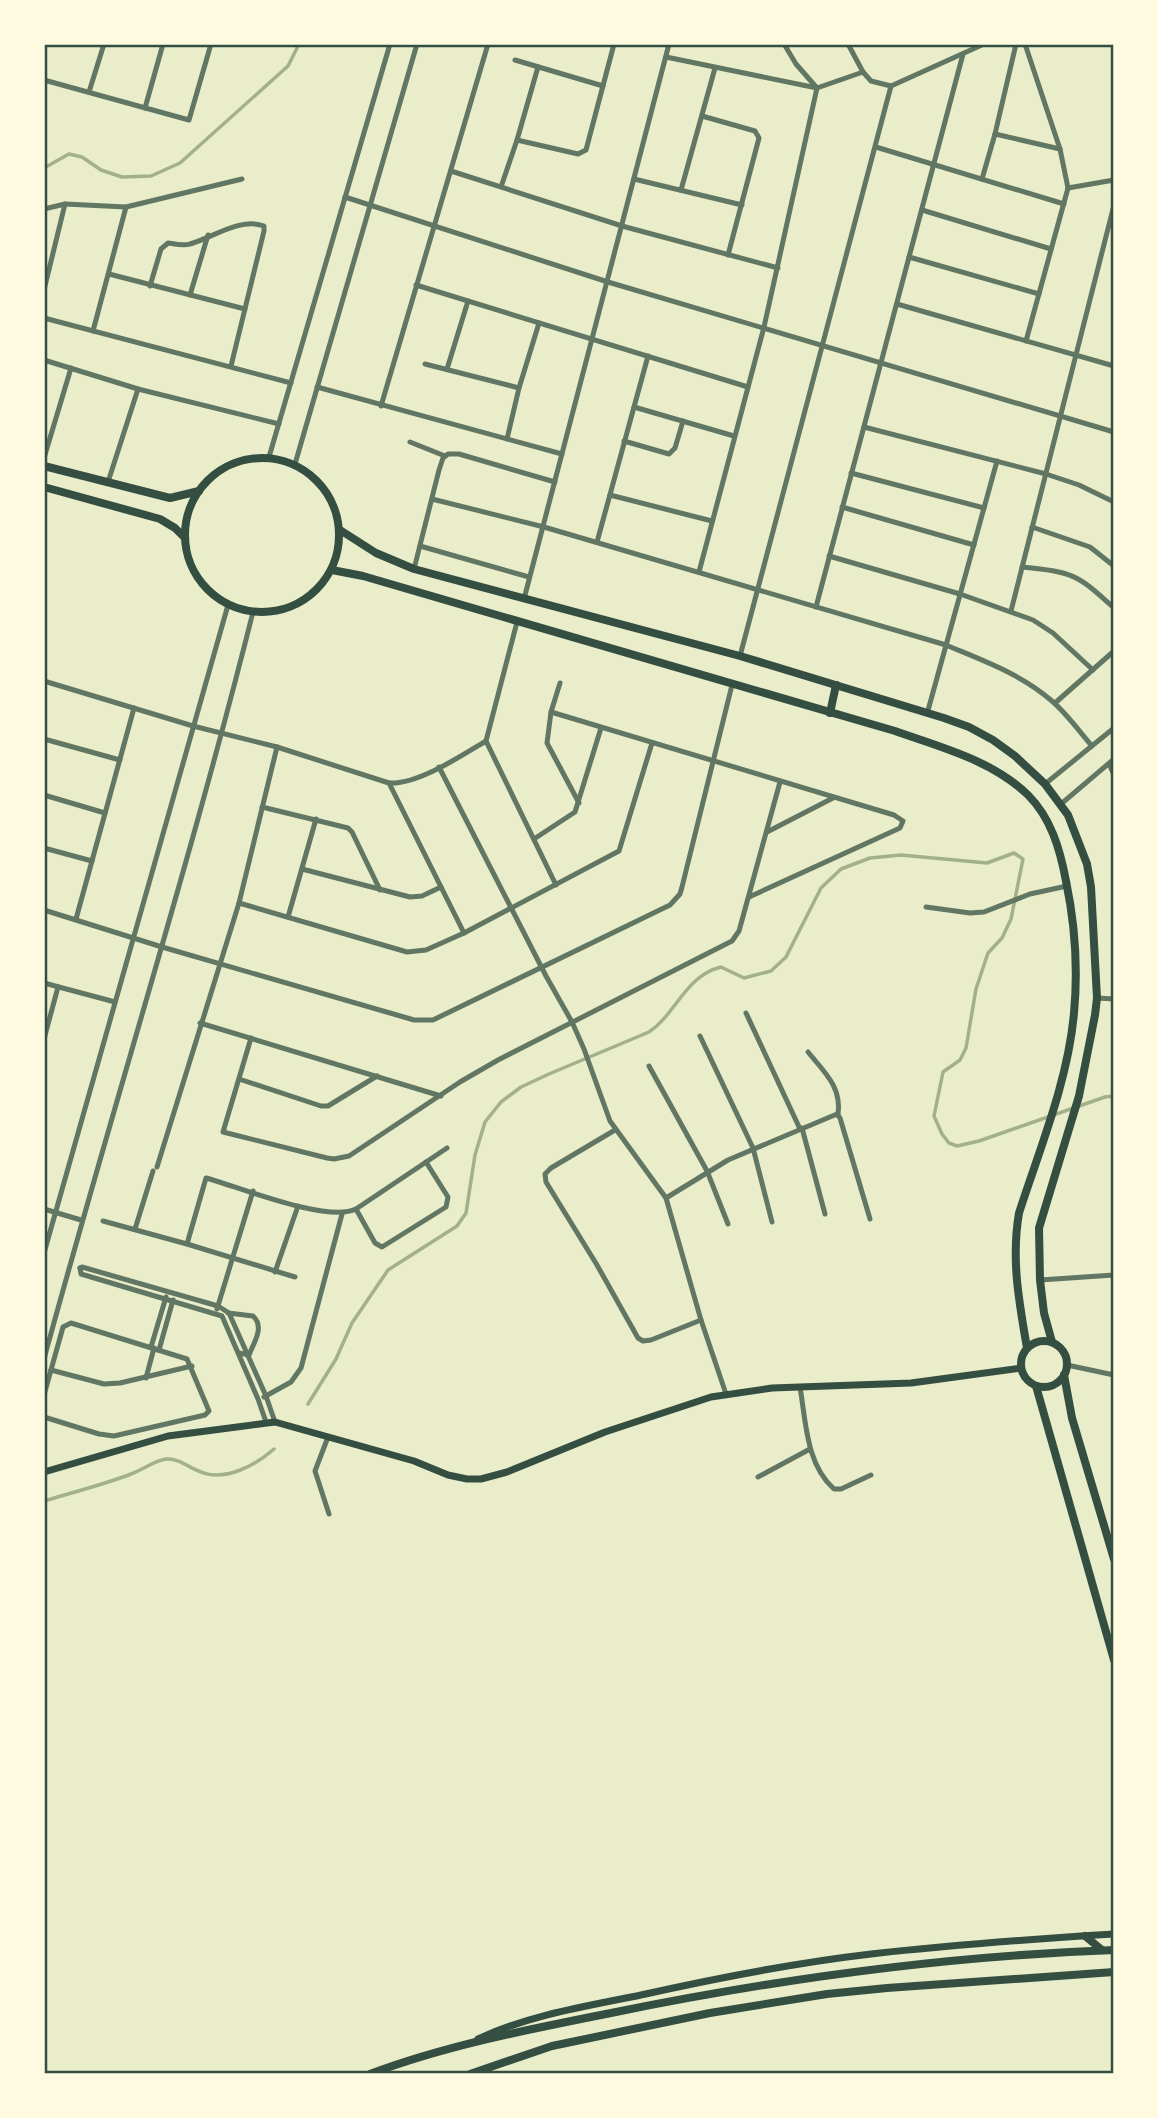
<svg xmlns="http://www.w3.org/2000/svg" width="1158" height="2118" font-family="'Varela Round',sans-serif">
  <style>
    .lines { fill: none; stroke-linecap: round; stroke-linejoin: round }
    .stream { stroke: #a3b18a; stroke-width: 3.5 }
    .minor { stroke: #617663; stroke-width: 5 }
    .secondary { stroke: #344e41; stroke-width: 7 }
    .primary { stroke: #344e41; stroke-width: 8 }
    .neatline { fill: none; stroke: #344e41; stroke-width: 2.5 }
  </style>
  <rect width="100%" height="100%" fill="#e9edc9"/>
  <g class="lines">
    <g class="stream">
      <path d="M44,168L69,154L82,157L101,170L122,177L151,176L180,163L288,66L299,44"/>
      <path d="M308,1404L336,1359L352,1323L388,1270L457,1226L466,1213L475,1155L485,1122L501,1102L521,1087L549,1074L649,1032C677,1013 685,976 721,967L744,978L771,971L786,957L821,888L841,869L870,858L901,855L987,863L1014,853L1023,859L1011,919L1002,938L988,953L976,989L966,1048L960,1060L943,1072L934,1116L942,1134L949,1143L957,1146L979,1141L1105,1097L1114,1096"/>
      <path d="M44,1501C73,1492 103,1485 131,1474C143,1470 153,1461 166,1459C179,1458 189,1468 201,1472C225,1482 256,1465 274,1449"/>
    </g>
    <g class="minor">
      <path d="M784,44L796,64L817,88"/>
      <path d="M848,44L863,72L871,81L891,86L984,44"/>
      <path d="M1025,44L1060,149L1068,188L1026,341"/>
      <path d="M666,57L817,88L863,72"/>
      <path d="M515,60L603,86"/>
      <path d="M44,80L189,120L211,44"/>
      <path d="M89,92L104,44"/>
      <path d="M145,108L163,44"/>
      <path d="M702,116L755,131L759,138L728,255"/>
      <path d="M995,134L1060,149"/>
      <path d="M517,140L578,154L586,150L614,44"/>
      <path d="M876,147L1064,204"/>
      <path d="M451,171L622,226L778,268"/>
      <path d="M634,179L742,205"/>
      <path d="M982,179L995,134L1016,44"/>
      <path d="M501,187L517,140L538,67"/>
      <path d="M1068,188L1114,180"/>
      <path d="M681,190L715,68"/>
      <path d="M345,197L608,282L1114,432"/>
      <path d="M44,209L65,204"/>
      <path d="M922,210L1051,249"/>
      <path d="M909,257L1039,294"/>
      <path d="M109,274L245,309"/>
      <path d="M416,285L748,387"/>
      <path d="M150,286L161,249L168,243C175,244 184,246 190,244C212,238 240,217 264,226V231L231,366"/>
      <path d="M44,290L65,204L126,207L242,179"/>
      <path d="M190,295L208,235"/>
      <path d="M897,304L1114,366"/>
      <path d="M44,318L291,383"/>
      <path d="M93,331L126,207"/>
      <path d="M44,360L138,389L279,424"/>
      <path d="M425,364L519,388"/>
      <path d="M447,369L468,301"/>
      <path d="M317,387L562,454"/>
      <path d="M381,406L488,44"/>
      <path d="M634,407L734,436"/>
      <path d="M864,427L1046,474L1079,485L1114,502"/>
      <path d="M507,439L519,388L539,323"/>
      <path d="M624,441L669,454L675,448L683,421"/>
      <path d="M410,442L445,456"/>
      <path d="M269,457L390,44"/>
      <path d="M44,458L71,368"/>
      <path d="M295,464L417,44"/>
      <path d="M851,473L984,508"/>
      <path d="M108,482L138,389"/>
      <path d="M610,495L712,521"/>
      <path d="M432,499L544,527L946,645C984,661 1021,674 1052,701C1067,714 1079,731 1092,746"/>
      <path d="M842,507L974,545"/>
      <path d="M1032,527L1090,547L1114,566"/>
      <path d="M597,542L648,356"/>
      <path d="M420,546L529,577"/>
      <path d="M829,556L960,594L1033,620L1053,633L1093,670"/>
      <path d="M1022,567C1073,572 1077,574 1114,608"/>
      <path d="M414,569L439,470L443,458L448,454H459L555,482"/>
      <path d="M699,572L764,327L817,88"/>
      <path d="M524,599L669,44"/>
      <path d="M816,607L963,54"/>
      <path d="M1011,611L1114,205"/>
      <path d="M740,656L891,86"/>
      <path d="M44,681L193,726L277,747L389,783C417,785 461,756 486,741L517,622"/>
      <path d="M560,683L551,712L547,743L579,803"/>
      <path d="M1055,703L1114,651"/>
      <path d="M551,712L894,815L903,821L900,828L749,897"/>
      <path d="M927,714L997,461"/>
      <path d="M44,739L120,760"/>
      <path d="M486,741L556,885"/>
      <path d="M1109,764L1114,775"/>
      <path d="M439,767L546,976L572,1022L584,1049L610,1121L666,1198L701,1320L726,1394"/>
      <path d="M389,783L464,933"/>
      <path d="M1045,784L1114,728"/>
      <path d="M44,795L105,813"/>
      <path d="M1061,804L1114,759"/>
      <path d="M262,807L348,828L352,832L380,890"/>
      <path d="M767,832L833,798"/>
      <path d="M534,839L575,812L601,728"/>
      <path d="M44,848L92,861"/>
      <path d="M302,869L410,897L422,896L441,887"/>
      <path d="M239,903L407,952L426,950L464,933L619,851L652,743"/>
      <path d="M926,907L970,913L984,912L1030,894L1067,886"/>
      <path d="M44,910L162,947L414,1020H433L670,905L680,894L682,887L732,685"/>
      <path d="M288,917L316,819"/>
      <path d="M76,919L134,708"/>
      <path d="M44,983L115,1002"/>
      <path d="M1097,998L1114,999"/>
      <path d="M746,1013L800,1129"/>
      <path d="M200,1023L441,1096"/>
      <path d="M700,1036L753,1148L772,1222"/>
      <path d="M251,1038L223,1132L327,1158L334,1159L349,1156L460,1082L498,1060L732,941L739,931L780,782"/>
      <path d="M44,1039L58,987"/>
      <path d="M808,1052C825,1073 842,1087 838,1115"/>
      <path d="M649,1066L707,1171L728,1224"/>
      <path d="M239,1079L321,1106H328L377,1076"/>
      <path d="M802,1128L825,1214"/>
      <path d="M615,1130L551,1168L545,1174L546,1182L597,1265L638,1338L643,1341L651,1340L701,1320"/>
      <path d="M157,1167L239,903L277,747"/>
      <path d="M666,1198L728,1160L837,1114L840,1118L870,1219"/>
      <path d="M44,1209L81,1220"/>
      <path d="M356,1209L375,1243L382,1247L446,1207L448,1197L426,1162"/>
      <path d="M103,1221L187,1244L295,1277"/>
      <path d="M135,1229L153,1171"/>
      <path d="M187,1244L206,1178C239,1187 327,1223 356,1209L447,1148"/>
      <path d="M44,1253L228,605"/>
      <path d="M80,1268L82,1267L218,1306L229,1313L266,1396L275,1422"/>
      <path d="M80,1268L81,1274L222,1316L258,1399L266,1422"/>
      <path d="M275,1272L298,1206"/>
      <path d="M1040,1280L1114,1275"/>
      <path d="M217,1309L253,1191"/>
      <path d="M228,1313L253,1316C265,1327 254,1342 249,1355L239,1353"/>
      <path d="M151,1347L166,1297"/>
      <path d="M159,1350L173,1300"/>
      <path d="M44,1359C112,1109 190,863 253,612"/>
      <path d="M1067,1365L1114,1375"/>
      <path d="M51,1370L104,1384L120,1383L192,1366"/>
      <path d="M146,1378L154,1348"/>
      <path d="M800,1387C806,1422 806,1464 834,1489H841L871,1475"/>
      <path d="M44,1395L63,1327L71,1323L187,1359L209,1411L205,1415L114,1436L99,1434L44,1417"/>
      <path d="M264,1397L291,1382L301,1368L342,1214"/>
      <path d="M328,1437L315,1471L329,1514"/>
      <path d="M758,1477L810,1449"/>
    </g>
    <g class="secondary">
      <path d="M44,1472L168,1436L275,1422L414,1461L448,1475L467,1479H481L507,1472L605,1432L711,1397L772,1388L911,1383L1021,1368"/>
      <path d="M478,2039C529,2015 587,2006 641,1995C717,1978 794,1963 871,1954C952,1945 1033,1939 1114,1934"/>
    </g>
    <g class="primary">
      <circle cx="262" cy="535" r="77"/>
      <path d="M44,466L170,498L199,491"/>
      <path d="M44,487L160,519L175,528L185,538"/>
      <path d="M340,530L376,553L414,569L740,656L944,718L969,727L993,740L1015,756L1045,784L1068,815L1087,864L1091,887L1097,998L1095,1015L1079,1096L1039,1228L1040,1280L1044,1313L1052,1342"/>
      <path d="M332,570L363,576L895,731C940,747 992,760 1028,795C1051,818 1060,849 1066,881C1075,924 1078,970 1074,1013C1068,1081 1040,1148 1019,1213C1011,1259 1019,1302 1027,1348"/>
      <path d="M830,713L836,685"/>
      <circle cx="1044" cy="1364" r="23"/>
      <path d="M1064,1375L1072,1418L1114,1559"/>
      <path d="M1036,1386L1114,1660"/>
      <path d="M1085,1936L1102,1950"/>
      <path d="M370,2074C447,2045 531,2029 611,2013C777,1979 945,1956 1114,1950"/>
      <path d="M470,2074L552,2046L710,2013L827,1994L887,1988L1114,1972"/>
    </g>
  </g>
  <rect width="1158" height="2118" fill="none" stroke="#fefae0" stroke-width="91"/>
  <rect x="46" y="46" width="1066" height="2026" class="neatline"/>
</svg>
